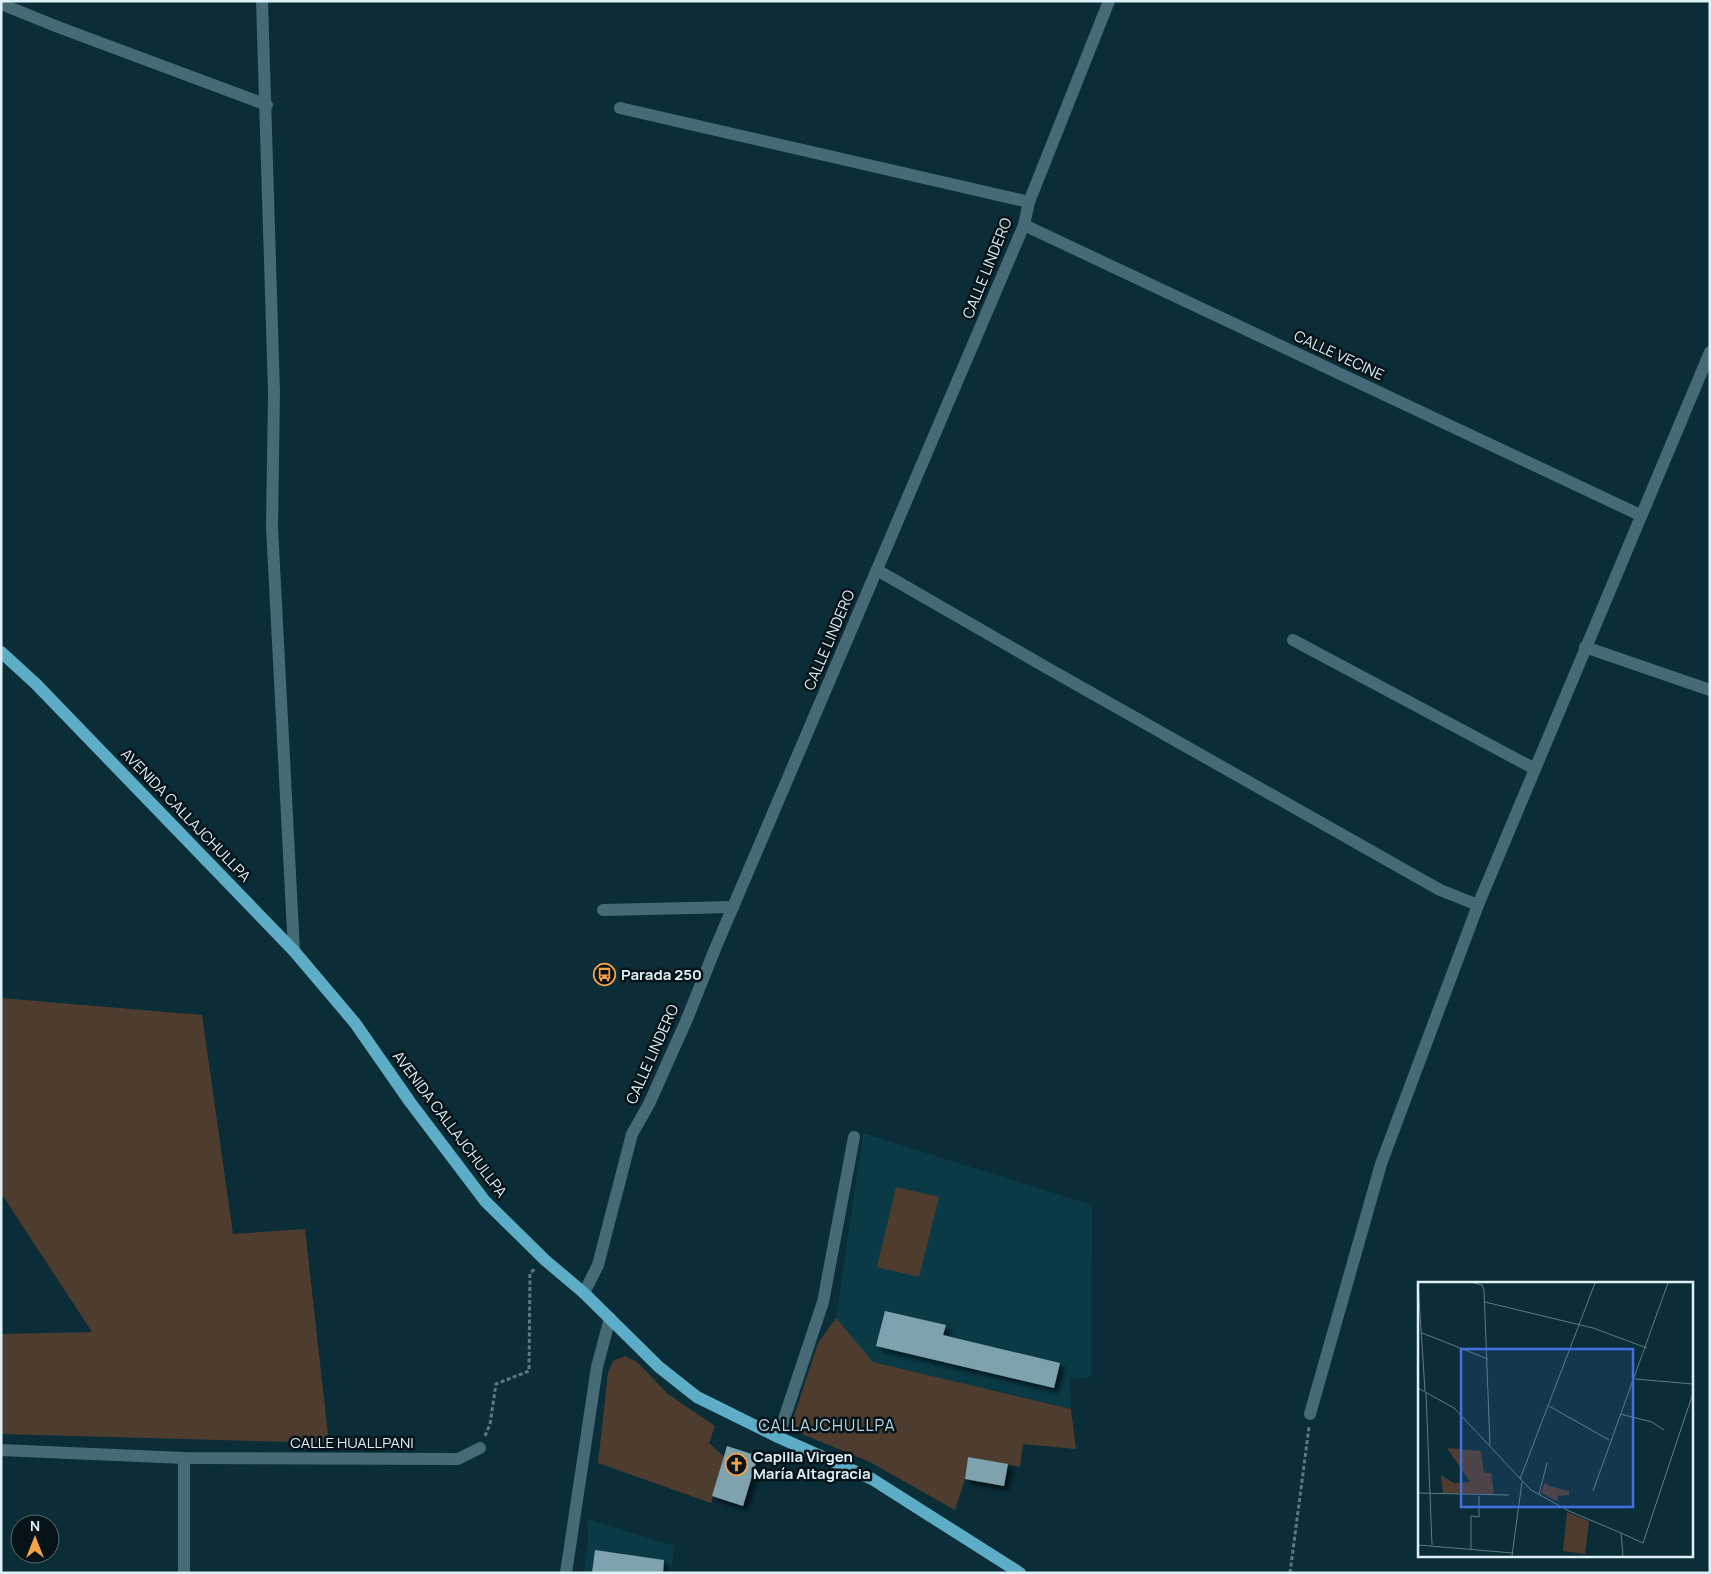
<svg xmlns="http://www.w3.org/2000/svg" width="1711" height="1574" font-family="Manrope,sans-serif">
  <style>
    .built { fill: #093a46 }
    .green { fill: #4e3d2e }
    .building { fill: #7ea2ae; filter: url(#shadow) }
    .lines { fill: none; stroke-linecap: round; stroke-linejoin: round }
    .path { stroke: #5c7981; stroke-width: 3; stroke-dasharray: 4 2.5; stroke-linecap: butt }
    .minor { stroke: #466b76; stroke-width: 12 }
    .major { stroke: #5cadc5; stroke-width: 12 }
    .labels { text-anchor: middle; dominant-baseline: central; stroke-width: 5; stroke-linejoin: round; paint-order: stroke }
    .street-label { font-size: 15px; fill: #def1f7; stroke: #061318 }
    .poi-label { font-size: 15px; font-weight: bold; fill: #def1f7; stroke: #061318; text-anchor: start }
    .neighbourhood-label { font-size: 16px; letter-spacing: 1px; fill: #b5dbe7; stroke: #061318 }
    .inset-road { fill: none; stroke: #5f7b84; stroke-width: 1 }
    .view { fill: #446fde; fill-opacity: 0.15; stroke: #446fde; stroke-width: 2.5 }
    .inset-edge { fill: none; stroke: #def1f7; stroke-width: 2.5 }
  </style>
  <defs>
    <filter id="shadow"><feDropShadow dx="4.5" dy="4.5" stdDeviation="2.5" flood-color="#0009"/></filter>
  </defs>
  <rect width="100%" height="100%" fill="#0a2d37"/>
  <g class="built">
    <path d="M863,1133L1092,1205L1091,1377L1070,1379L1071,1409L872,1362L836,1318Z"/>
    <path d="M587,1519L674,1546L671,1573H584L588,1543Z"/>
  </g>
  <g class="green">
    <path d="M1,998L202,1015L233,1234L305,1229L329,1443L1,1434V1334L92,1332L1,1193Z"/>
    <path d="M896,1187L939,1197L919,1277L877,1267Z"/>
    <path d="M836,1318L873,1362L1071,1409L1076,1449L1023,1444L1020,1467L968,1457L965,1479L955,1510L870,1462L802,1434L792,1422L818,1343Z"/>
    <path d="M625,1356L637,1362L668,1394L715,1426L709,1443L724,1457L711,1503L598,1463L608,1373L613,1361Z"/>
  </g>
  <g class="building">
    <path d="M885,1311L946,1325L943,1335L1060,1363L1054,1388L876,1346Z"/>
    <path d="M727,1446L758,1456L743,1506L712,1496Z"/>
    <path d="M968,1457L1008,1464L1004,1486L965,1479Z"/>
    <path d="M595,1550L664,1560L663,1573H592Z"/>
  </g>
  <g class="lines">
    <g class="path">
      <path d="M485,1436L490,1424L496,1384L529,1371L530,1273L535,1269"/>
      <path d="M1290,1573L1309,1427"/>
    </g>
    <g class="minor">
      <path d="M262,1L274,392L272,527L294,951"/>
      <path d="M1,4L58,27L267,105"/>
      <path d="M620,108L1029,202"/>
      <path d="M1024,225L1640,515"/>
      <path d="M877,570L1049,669L1440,890L1478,905"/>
      <path d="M1293,640L1535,769"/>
      <path d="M1585,647L1710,690"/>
      <path d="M603,910L733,907"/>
      <path d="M584,1293L598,1265L632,1134L649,1104L687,1019L715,949L1024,225L1029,202L1109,1"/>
      <path d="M1310,1414L1381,1164L1478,905L1710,352"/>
      <path d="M778,1437L823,1302L854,1137"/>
      <path d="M1,1450L184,1458L458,1459L480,1448"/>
      <path d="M184,1458V1573"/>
      <path d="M566,1573L597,1367L610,1318"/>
    </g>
    <path class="major" d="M1,652L36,684L294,951L355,1023L410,1102L485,1201L545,1260L584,1293L659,1367L697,1397L778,1437L872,1479L1020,1573"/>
  </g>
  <defs>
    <symbol id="bus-ring" viewBox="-11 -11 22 22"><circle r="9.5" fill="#061318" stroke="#f7a248" stroke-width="1.5"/><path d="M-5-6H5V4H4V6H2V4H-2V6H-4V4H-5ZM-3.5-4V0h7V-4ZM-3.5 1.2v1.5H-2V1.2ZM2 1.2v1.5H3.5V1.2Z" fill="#f7a248"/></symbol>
    <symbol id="church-ring" viewBox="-11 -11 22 22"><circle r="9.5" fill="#061318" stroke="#f7a248" stroke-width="1.5"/><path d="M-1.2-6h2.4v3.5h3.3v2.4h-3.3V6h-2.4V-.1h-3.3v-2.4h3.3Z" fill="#f7a248"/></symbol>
  </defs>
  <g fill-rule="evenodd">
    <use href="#bus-ring" x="592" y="962" width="25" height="25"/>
    <use href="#church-ring" x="724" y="1452" width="25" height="25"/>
  </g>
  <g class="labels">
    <g class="street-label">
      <text transform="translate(987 268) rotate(-68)">CALLE LINDERO</text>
      <text transform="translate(1339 355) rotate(25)">CALLE VECINE</text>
      <text transform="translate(829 640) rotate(-67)">CALLE LINDERO</text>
      <text transform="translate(186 815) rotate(46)">AVENIDA CALLAJCHULLPA</text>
      <text transform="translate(652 1054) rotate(-66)">CALLE LINDERO</text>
      <text transform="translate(450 1124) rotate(53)">AVENIDA CALLAJCHULLPA</text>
      <text x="352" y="1442">CALLE HUALLPANI</text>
    </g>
    <g class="poi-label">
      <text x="621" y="974">Parada 250</text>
      <text x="753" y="1456">Capilla Virgen<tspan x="753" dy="17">María Altagracia</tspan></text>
    </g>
    <g class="neighbourhood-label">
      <text x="827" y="1425">CALLAJCHULLPA</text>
    </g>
  </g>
  <g transform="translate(1418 1282)">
    <rect width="275" height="275" fill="#0a2d37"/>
    <path d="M29,166L63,169L66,191H73L76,212L25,211L23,193L36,201L52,200ZM127,200L131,204L151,209V213L140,214L139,219L123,211ZM149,230L171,239L167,272L145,269Z" fill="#4e3d2e"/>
    <path class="inset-road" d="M0,1L7,109M56,1L64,3L66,8L72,163M67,20L175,46L229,66M4,51L70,77M217,97L275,102M0,106L36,126L113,208L151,229L203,251L205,274M8,111L14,263M131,124L191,158M202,132L234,140L246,148M102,197L177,1M175,209L250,1M0,211L91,213M121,212L129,181M203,251L225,261L275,111M0,263L95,271M53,267V234L61,235V214M94,274L104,200"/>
    <path class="view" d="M43,67H215V225H43Z"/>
    <rect width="275" height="275" class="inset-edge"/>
  </g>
  <rect width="1711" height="1574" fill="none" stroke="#def1f7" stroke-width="5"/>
  <g transform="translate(35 1539)"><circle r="24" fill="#061318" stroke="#5c6c71"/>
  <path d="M0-4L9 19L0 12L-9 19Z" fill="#f7a248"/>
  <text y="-8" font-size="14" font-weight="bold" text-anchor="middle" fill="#def1f7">N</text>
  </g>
</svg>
